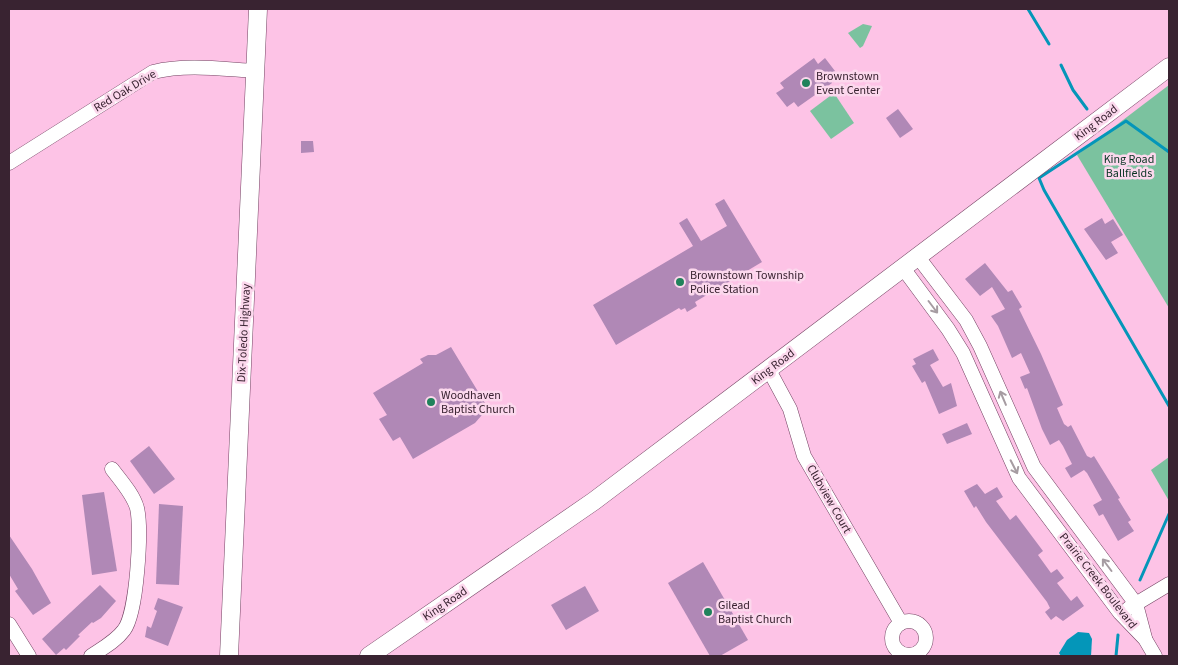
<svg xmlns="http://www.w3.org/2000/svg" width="1178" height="665" font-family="'Source Sans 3',sans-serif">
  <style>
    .green { fill: #7bc29f }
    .water { fill: #0496b9 }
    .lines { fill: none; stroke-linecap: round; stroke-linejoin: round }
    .stream { stroke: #0496b9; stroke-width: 3 }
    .building { fill: #b088b6 }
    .minor-casing { stroke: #744363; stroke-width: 15 }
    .major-casing { stroke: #744363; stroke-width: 19 }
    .minor { stroke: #fff; stroke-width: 14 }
    .major { stroke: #fff; stroke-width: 18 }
    .oneway { stroke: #a69ca2 }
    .poi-dot { fill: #20825b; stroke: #fcd8ed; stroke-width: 2 }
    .labels { text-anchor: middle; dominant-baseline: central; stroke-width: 5; stroke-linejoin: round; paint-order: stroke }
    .poi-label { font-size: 12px; fill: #392331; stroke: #fcd8ed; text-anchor: start }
    .street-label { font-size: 12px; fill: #392331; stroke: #fcd8ed }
    .park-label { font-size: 12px; fill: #063321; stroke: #fcd8ed }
  </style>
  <rect width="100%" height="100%" fill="#fdc3e6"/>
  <g class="green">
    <path d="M863,24L872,26L863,46L860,48L848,33Z"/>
    <path d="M1169,85V308L1077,155Z"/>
    <path d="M834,93L854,123L831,139L810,111Z"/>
    <path d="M1169,457V501L1151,470Z"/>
  </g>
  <path class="water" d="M1078,632L1089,633L1092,639L1091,656H1061L1059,653L1067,640Z"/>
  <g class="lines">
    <g class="stream">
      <path d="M1028,9L1049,44"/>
      <path d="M1061,65L1073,90L1087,109"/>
      <path d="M1169,152L1126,121L1039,178L1044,190L1169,406"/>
      <path d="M1140,580L1169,514"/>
      <path d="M1116,656L1118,635"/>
    </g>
  </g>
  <g class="building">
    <path d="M814,58L818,64L825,58L835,71L828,77L832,83L798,107L794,102L787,107L776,93L784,88L780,83Z"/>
    <path d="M898,109L913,129L900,138L886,118Z"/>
    <path d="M301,141H313L314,152L301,153Z"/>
    <path d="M724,199L762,262L695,302L697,306L687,312L685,308L681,310L679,308L616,345L593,305L693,246L679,223L687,218L701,241L727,226L715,204Z"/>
    <path d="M1102,218L1105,224L1113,219L1123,235L1111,242L1118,253L1106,260L1084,229Z"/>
    <path d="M985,263L1008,292L1012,290L1022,307L1019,309L1041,354L1063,405L1057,408L1064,424L1068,427L1071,425L1087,456L1091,458L1094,456L1120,498L1118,499L1131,520L1128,522L1134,531L1118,541L1103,514L1099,516L1093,505L1102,500L1087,473L1084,470L1071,478L1065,468L1072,464L1063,446L1059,440L1050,445L1042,429L1027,388L1025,389L1020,377L1030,373L1021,353L1012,358L998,326L991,316L1005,309L992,287L980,296L965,279Z"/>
    <path d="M451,347L488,408L475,423L413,459L400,437L393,441L379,419L387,415L373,393L423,363L420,359L428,355H436Z"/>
    <path d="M933,349L939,360L930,365L943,387L951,383L957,406L939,414L925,381L922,383L912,366L916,364L913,359Z"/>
    <path d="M967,423L972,434L947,444L942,434Z"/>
    <path d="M149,446L175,479L154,494L130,461Z"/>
    <path d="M977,484L985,494L997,487L1003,497L996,501L1010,520L1016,515L1043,551L1038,555L1051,573L1057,569L1064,578L1057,583L1071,601L1077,596L1084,606L1063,621L1056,616L1051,620L1045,612L1050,608L1047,602L986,522L976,506L974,508L964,491Z"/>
    <path d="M104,492L117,571L92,575L82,495Z"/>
    <path d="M159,504L183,506L179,585L156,584Z"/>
    <path d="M9,535L32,569L51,603L33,615L15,591L18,589L9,574Z"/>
    <path d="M703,562L748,640L720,656H710L668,583Z"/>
    <path d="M100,585L116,601L101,618L93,623L92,622L78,635L80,636L66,650L64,648L56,655L42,639Z"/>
    <path d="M585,586L599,611L566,630L551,605Z"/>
    <path d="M158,598L183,607L168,646L145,637L147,626L151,628L157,611L154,609Z"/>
  </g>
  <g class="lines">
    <defs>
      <g id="minor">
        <path d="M9,163L153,72C187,64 221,69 256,71"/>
        <path d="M918,257L966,320L980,346L1034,467L1136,604L1145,638"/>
        <path d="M903,268L948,329L963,353L1019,478L1120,613L1145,639L1155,656"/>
        <path d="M769,370L790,409L804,456L901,623"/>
        <path d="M1129,608L1169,584"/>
        <circle cx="909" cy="638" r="17"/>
        <path d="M9,624L29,656"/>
        <path d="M91,656C103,648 116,641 124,630C137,613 142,529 137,508C133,494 121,481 112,469"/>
      </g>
      <g id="major">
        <path d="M229,656L258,9"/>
        <path d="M369,656L594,501L1169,67"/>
      </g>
    </defs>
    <use href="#minor" class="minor-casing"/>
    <use href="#major" class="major-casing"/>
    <use href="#minor" class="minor"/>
    <use href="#major" class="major"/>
  </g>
  <defs><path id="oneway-shaft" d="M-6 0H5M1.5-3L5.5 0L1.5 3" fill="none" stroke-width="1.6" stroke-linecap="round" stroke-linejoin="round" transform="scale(1.25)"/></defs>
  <g class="oneway">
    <use href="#oneway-shaft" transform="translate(933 307) rotate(53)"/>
    <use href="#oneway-shaft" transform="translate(1003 398) rotate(-113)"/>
    <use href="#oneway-shaft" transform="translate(1014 467) rotate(63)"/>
    <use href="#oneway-shaft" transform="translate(1107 565) rotate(-127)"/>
  </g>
  <g class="poi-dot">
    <circle cx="806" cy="83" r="5"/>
    <circle cx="680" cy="282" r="5"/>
    <circle cx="431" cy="402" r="5"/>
    <circle cx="708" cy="612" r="5"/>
  </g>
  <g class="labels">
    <g class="poi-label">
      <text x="816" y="76">Brownstown<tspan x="816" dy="14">Event Center</tspan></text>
      <text x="690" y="275">Brownstown Township<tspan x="690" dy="14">Police Station</tspan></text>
      <text x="441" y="395">Woodhaven<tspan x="441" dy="14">Baptist Church</tspan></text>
      <text x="718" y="605">Gilead<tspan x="718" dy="14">Baptist Church</tspan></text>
    </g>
    <g class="street-label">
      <text transform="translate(125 91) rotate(-31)">Red Oak Drive</text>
      <text transform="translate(1096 123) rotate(-37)">King Road</text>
      <text transform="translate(244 333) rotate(-87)">Dix-Toledo Highway</text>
      <text transform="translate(773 367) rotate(-37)">King Road</text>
      <text transform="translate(829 499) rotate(60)">Clubview Court</text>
      <text transform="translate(1098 581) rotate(52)">Prairie Creek Boulevard</text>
      <text transform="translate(445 604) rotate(-34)">King Road</text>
    </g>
    <g class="park-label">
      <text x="1129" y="159">King Road<tspan x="1129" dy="14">Ballfields</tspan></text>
    </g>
  </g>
  <rect width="1178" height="665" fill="none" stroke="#392331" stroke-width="20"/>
</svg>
